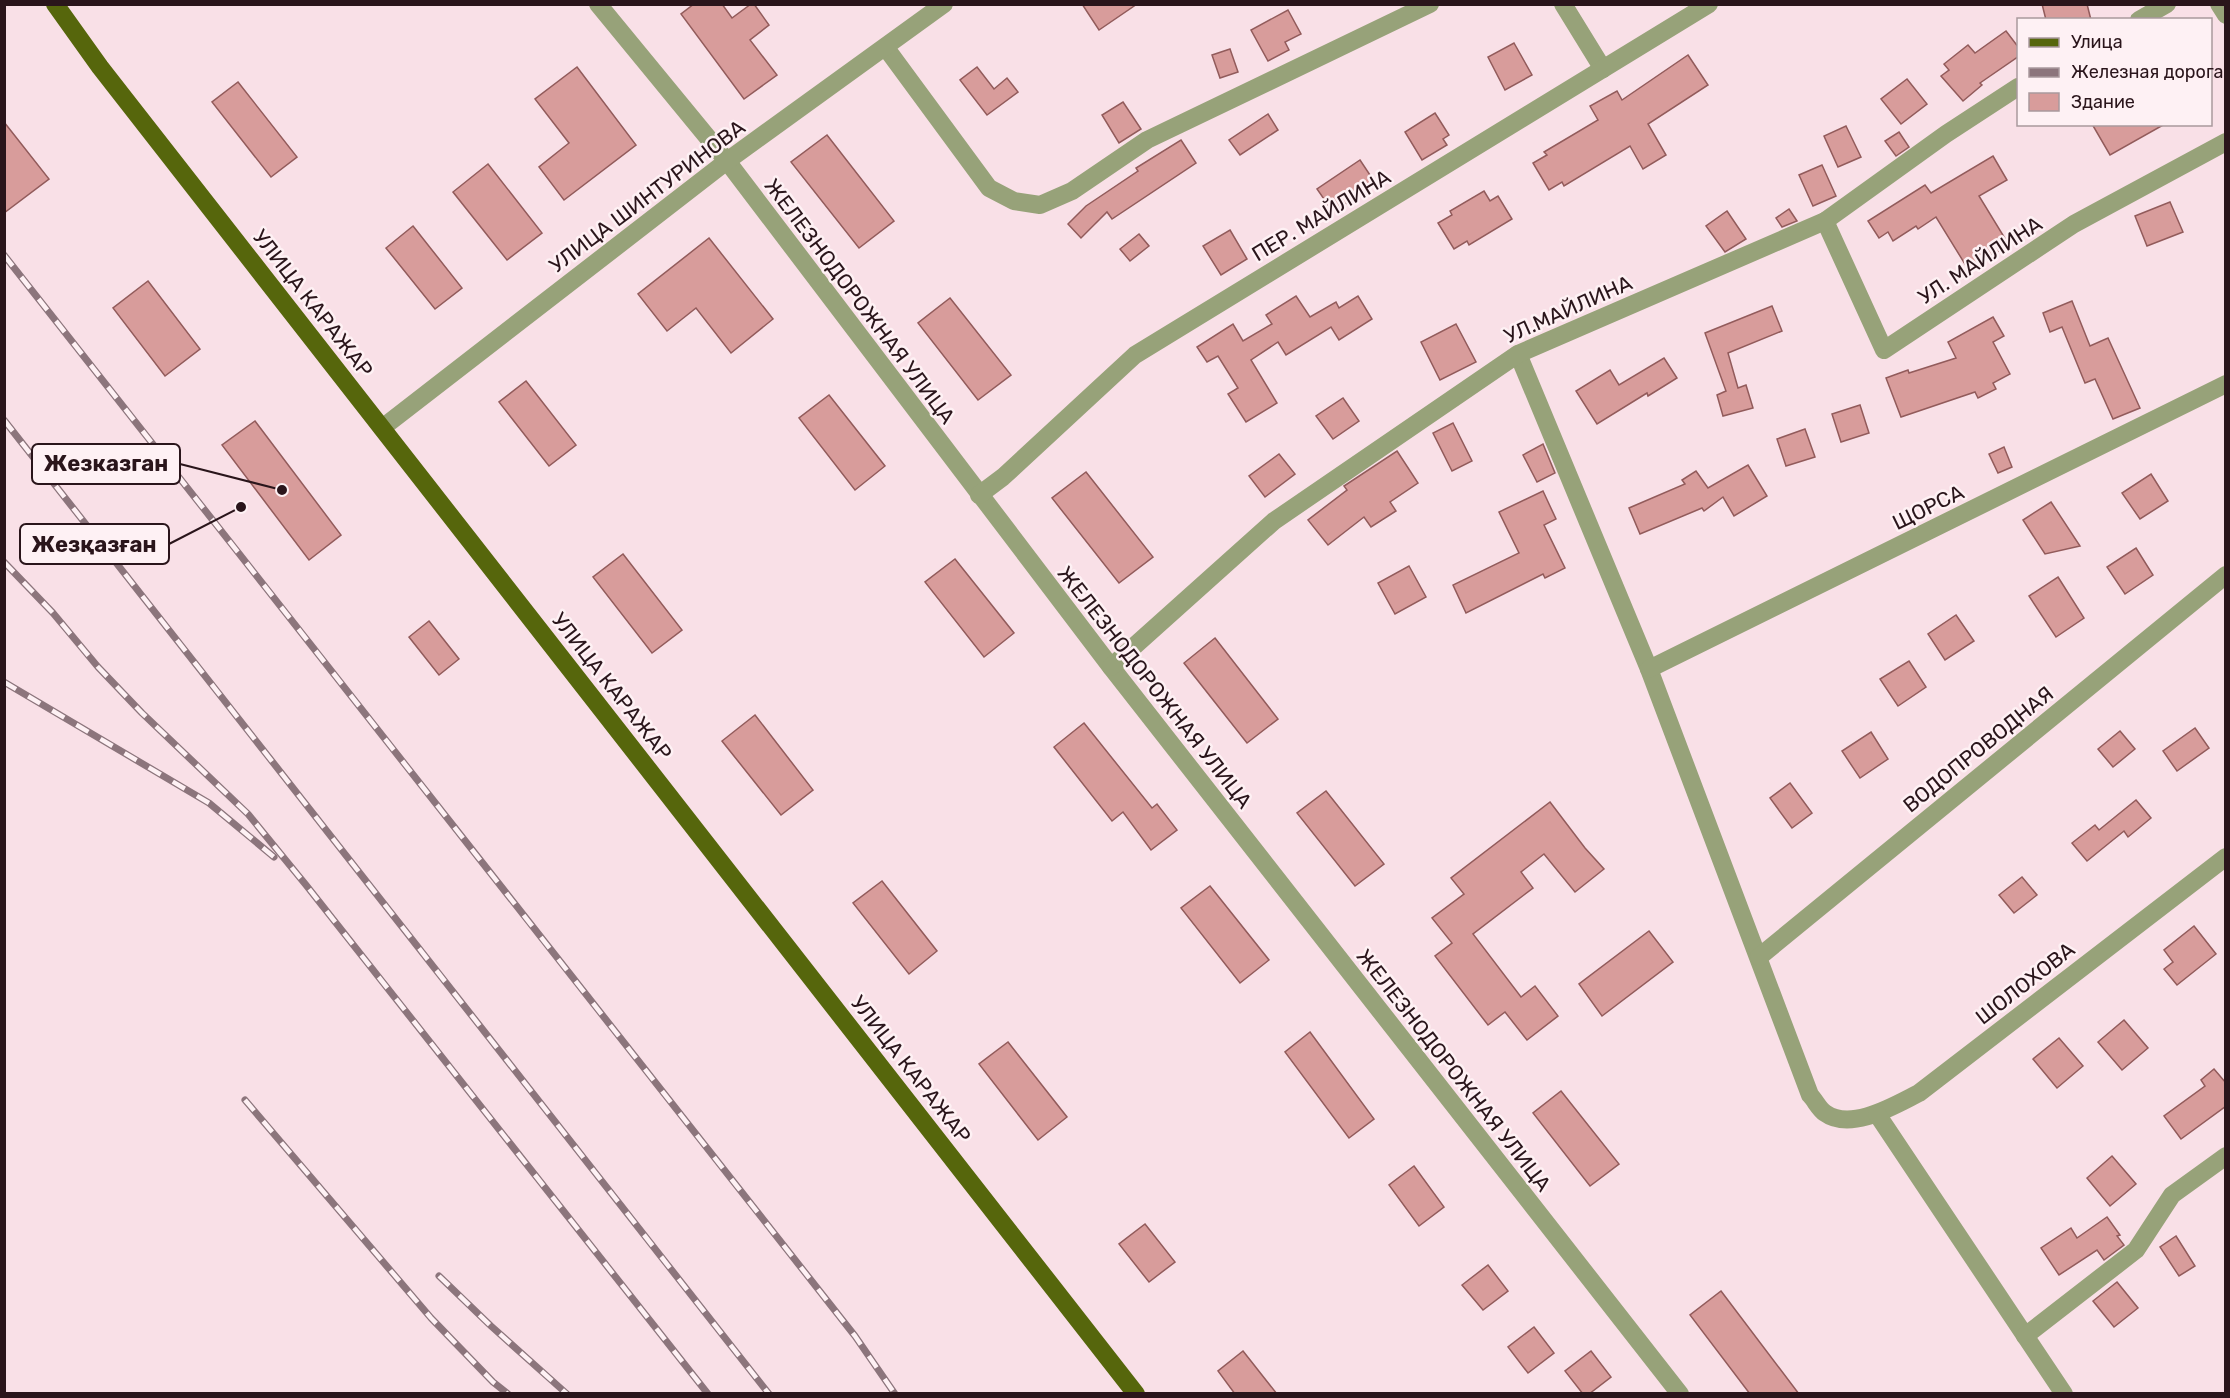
<svg xmlns="http://www.w3.org/2000/svg" width="2230" height="1398" font-family="Rubik,sans-serif">
  <style>
    .building { fill: #d89c9b; stroke: #925b5b; stroke-width: 1.5 }
    .lines { fill: none; stroke-linecap: round; stroke-linejoin: round }
    .minor { stroke: #97a279; stroke-width: 18 }
    .major { stroke: #56660c; stroke-width: 18 }
    .rail-casing { stroke: #8c757c; stroke-width: 7 }
    .rail { stroke: #fef1f4; stroke-width: 4.5; stroke-dasharray: 14; stroke-linecap: butt }
    .labels { text-anchor: middle; dominant-baseline: central; stroke-width: 5; stroke-linejoin: round; paint-order: stroke }
    .street-label { font-size: 21px; fill: #2a151b; stroke: #fef1f4 }
    .leader { fill: none; stroke: #2a151b; stroke-width: 2 }
    .callout-dot { fill: #2a151b; stroke: #fef1f4; stroke-width: 2 }
    .callout { fill: #fef1f4; stroke: #2a151b; stroke-width: 2 }
    .callout-label { font-size: 22px; text-anchor: middle; font-weight: bold; fill: #2a151b }
  </style>
  <rect width="100%" height="100%" fill="#f9e0e7"/>
  <g class="building">
    <path d="M694,4H722L732,18L751,4H754L769,25L750,40L777,75L744,99L681,14Z"/>
    <path d="M1082,4H1137L1099,30Z"/>
    <path d="M2042,4H2087L2091,20H2046Z"/>
    <path d="M1288,10L1301,34L1285,42L1289,50L1268,61L1251,30Z"/>
    <path d="M2006,31L2019,48V56L1980,83L1982,85L1963,101L1941,76L1949,70L1944,64L1968,45L1975,53Z"/>
    <path d="M1514,43L1532,75L1505,90L1488,57Z"/>
    <path d="M1230,49L1238,72L1220,78L1212,55Z"/>
    <path d="M1688,55L1708,85L1648,124L1666,155L1643,169L1630,146L1564,186L1562,182L1549,190L1533,163L1547,155L1544,152L1598,120L1590,106L1617,91L1622,100Z"/>
    <path d="M577,67L636,145L564,200L539,167L569,143L535,99Z"/>
    <path d="M977,67L994,89L1007,78L1018,92L987,115L960,80Z"/>
    <path d="M1907,79L1927,104L1901,124L1881,99Z"/>
    <path d="M238,82L297,157L271,177L212,102Z"/>
    <path d="M1123,102L1141,129L1119,143L1102,115Z"/>
    <path d="M1435,113L1449,135L1443,139L1447,145L1422,160L1405,132Z"/>
    <path d="M1268,114L1278,130L1240,155L1229,140Z"/>
    <path d="M4,122L49,179L4,213Z"/>
    <path d="M2092,124H2165L2110,155Z"/>
    <path d="M1846,126L1861,157L1838,167L1824,136Z"/>
    <path d="M1899,132L1909,147L1896,156L1885,141Z"/>
    <path d="M827,135L894,221L859,248L791,162Z"/>
    <path d="M1181,140L1196,163L1112,219L1107,212L1081,238L1068,224L1086,206L1138,171L1136,168Z"/>
    <path d="M1993,156L2007,180L1979,196L2009,245L1968,269L1936,217L1918,229L1916,226L1893,241L1888,232L1879,238L1868,221L1925,185L1931,193Z"/>
    <path d="M1360,160L1376,184L1333,212L1317,189Z"/>
    <path d="M488,164L542,233L507,260L453,192Z"/>
    <path d="M1822,165L1836,196L1813,206L1799,175Z"/>
    <path d="M1484,191L1490,201L1498,196L1512,219L1469,245L1467,241L1454,249L1438,223L1452,215L1450,211Z"/>
    <path d="M2170,202L2183,232L2147,246L2135,216Z"/>
    <path d="M1789,209L1797,221L1782,227L1776,218Z"/>
    <path d="M1727,211L1746,239L1725,252L1706,226Z"/>
    <path d="M413,226L462,288L435,309L386,248Z"/>
    <path d="M1230,230L1247,259L1221,275L1203,246Z"/>
    <path d="M1139,234L1149,246L1130,261L1120,249Z"/>
    <path d="M709,238L773,319L731,353L696,308L667,331L638,294Z"/>
    <path d="M148,281L200,349L165,376L113,308Z"/>
    <path d="M1296,296L1310,317L1336,302L1339,308L1358,296L1372,319L1339,340L1331,327L1286,355L1278,342L1251,360L1277,403L1246,422L1228,394L1238,388L1218,356L1207,362L1197,347L1233,324L1243,341L1272,324L1266,315Z"/>
    <path d="M950,298L1011,375L978,400L918,323Z"/>
    <path d="M2072,301L2090,346L2108,338L2140,408L2113,419L2095,379L2085,383L2062,327L2050,332L2043,313Z"/>
    <path d="M1772,306L1782,331L1728,353L1738,388L1746,385L1753,408L1723,416L1717,395L1726,391L1705,333Z"/>
    <path d="M1993,317L2004,336L1993,342L2010,374L1993,383L1996,389L1978,398L1975,392L1901,417L1886,378L1908,370L1909,373L1956,358L1948,342Z"/>
    <path d="M1456,324L1476,362L1440,380L1421,342Z"/>
    <path d="M1664,358L1677,378L1648,396L1647,393L1597,424L1576,391L1610,370L1619,385Z"/>
    <path d="M526,381L576,445L549,466L499,402Z"/>
    <path d="M829,395L885,466L855,490L799,418Z"/>
    <path d="M1343,398L1359,421L1333,439L1316,416Z"/>
    <path d="M1860,405L1869,433L1841,442L1832,414Z"/>
    <path d="M255,421L341,535L309,560L222,445Z"/>
    <path d="M1453,423L1472,461L1452,471L1433,433Z"/>
    <path d="M1805,429L1815,457L1786,466L1777,439Z"/>
    <path d="M1543,444L1555,473L1537,482L1523,455Z"/>
    <path d="M2004,447L2012,467L1998,473L1989,454Z"/>
    <path d="M1397,451L1418,483L1390,502L1396,511L1371,527L1364,517L1328,545L1308,520L1347,490L1344,486Z"/>
    <path d="M1279,454L1295,474L1265,497L1249,476Z"/>
    <path d="M1748,465L1767,496L1734,516L1723,497L1704,511L1702,508L1640,534L1629,508L1685,484L1682,480L1696,471L1708,488Z"/>
    <path d="M1086,472L1153,557L1119,583L1052,498Z"/>
    <path d="M2151,474L2168,501L2140,519L2122,493Z"/>
    <path d="M1543,491L1556,519L1544,525L1565,568L1545,578L1543,574L1466,613L1453,585L1519,553L1499,512Z"/>
    <path d="M2051,502L2080,546L2045,554L2023,520Z"/>
    <path d="M2136,548L2153,575L2125,594L2107,567Z"/>
    <path d="M623,554L682,630L652,653L593,577Z"/>
    <path d="M955,559L1014,633L984,657L925,582Z"/>
    <path d="M1409,566L1426,597L1395,614L1378,583Z"/>
    <path d="M2058,577L2084,618L2056,637L2029,596Z"/>
    <path d="M1956,615L1974,641L1945,660L1928,634Z"/>
    <path d="M429,621L459,659L439,675L409,637Z"/>
    <path d="M1215,638L1278,719L1247,743L1184,663Z"/>
    <path d="M1909,661L1926,687L1898,706L1880,679Z"/>
    <path d="M755,715L813,790L781,815L722,741Z"/>
    <path d="M1084,723L1152,808L1157,804L1177,830L1151,850L1123,812L1112,821L1054,747Z"/>
    <path d="M2195,728L2209,748L2177,771L2163,751Z"/>
    <path d="M2120,731L2135,749L2113,767L2098,749Z"/>
    <path d="M1871,732L1888,759L1860,778L1842,751Z"/>
    <path d="M1790,783L1812,813L1792,828L1770,798Z"/>
    <path d="M1326,791L1384,864L1355,886L1297,813Z"/>
    <path d="M2136,800L2151,818L2128,837L2124,831L2087,861L2072,843L2095,825L2099,830Z"/>
    <path d="M1550,802L1585,848L1604,869L1575,892L1544,854L1521,872L1533,888L1473,934L1521,997L1535,986L1558,1016L1527,1040L1505,1012L1488,1025L1435,956L1452,943L1432,918L1464,894L1451,878Z"/>
    <path d="M2022,877L2037,895L2014,913L1999,895Z"/>
    <path d="M882,881L937,951L909,974L853,903Z"/>
    <path d="M1210,886L1269,960L1240,983L1181,908Z"/>
    <path d="M2194,926L2216,954L2177,985L2164,969L2173,962L2164,950Z"/>
    <path d="M1649,931L1673,962L1602,1016L1579,984Z"/>
    <path d="M2124,1020L2148,1048L2122,1070L2098,1042Z"/>
    <path d="M1310,1032L1374,1119L1349,1138L1285,1052Z"/>
    <path d="M2059,1038L2083,1066L2057,1088L2033,1059Z"/>
    <path d="M1008,1042L1067,1117L1038,1140L979,1064Z"/>
    <path d="M2214,1069L2226,1083V1106L2181,1139L2164,1116L2205,1086L2201,1080Z"/>
    <path d="M1561,1091L1619,1164L1590,1186L1533,1113Z"/>
    <path d="M2112,1156L2136,1184L2110,1206L2087,1178Z"/>
    <path d="M1414,1166L1444,1207L1419,1226L1389,1185Z"/>
    <path d="M2107,1217L2120,1235L2117,1236L2124,1245L2104,1260L2097,1250L2059,1275L2041,1248L2071,1228L2077,1238Z"/>
    <path d="M1145,1224L1175,1262L1149,1282L1119,1244Z"/>
    <path d="M2176,1236L2195,1266L2179,1276L2160,1247Z"/>
    <path d="M1488,1265L1508,1291L1483,1310L1462,1285Z"/>
    <path d="M2117,1282L2138,1308L2114,1327L2093,1301Z"/>
    <path d="M1721,1291L1799,1394H1750L1690,1315Z"/>
    <path d="M1534,1327L1554,1353L1528,1373L1508,1347Z"/>
    <path d="M1243,1351L1277,1394H1235L1218,1371Z"/>
    <path d="M1591,1351L1611,1377L1589,1394H1583L1565,1371Z"/>
  </g>
  <g class="lines">
    <g class="minor">
      <path d="M598,4L727,161L1111,667L1680,1394"/>
      <path d="M1563,4L1603,69"/>
      <path d="M2219,4L2226,15"/>
      <path d="M2139,20L2167,4"/>
      <path d="M886,48L989,188L1014,201L1040,205L1072,191L1147,140L1430,4"/>
      <path d="M1825,221L1884,350L2074,224L2226,142"/>
      <path d="M1518,354L1649,669L1810,1095C1815,1100 1819,1109 1825,1113C1851,1132 1895,1105 1919,1093L2226,857"/>
      <path d="M382,428L727,161L944,4"/>
      <path d="M979,495L1003,477L1135,355L1709,4"/>
      <path d="M1111,667L1274,521L1518,354L1825,221L1946,134L2018,87"/>
      <path d="M1649,669L2226,384"/>
      <path d="M1759,957L2226,575"/>
      <path d="M1877,1114L2064,1394"/>
      <path d="M2025,1336L2136,1250L2172,1195L2226,1156"/>
    </g>
    <path class="major" d="M55,4L100,67L1136,1394"/>
    <defs>
      <g id="rail">
        <path d="M4,255L855,1336L895,1394"/>
        <path d="M4,420L769,1394"/>
        <path d="M4,562L53,613L98,667L142,713L248,814L306,885L708,1394"/>
        <path d="M4,682L209,803L274,857"/>
        <path d="M245,1100L431,1318L493,1382L508,1394"/>
        <path d="M439,1276L491,1326L567,1394"/>
      </g>
    </defs>
    <use href="#rail" class="rail-casing"/>
    <use href="#rail" class="rail"/>
  </g>
  <g class="labels">
    <g class="street-label">
      <text transform="translate(647 196) rotate(-37)">УЛИЦА ШИНТУРИНОВА</text>
      <text transform="translate(1321 215) rotate(-31)">ПЕР. МАЙЛИНА</text>
      <text transform="translate(1980 260) rotate(-33)">УЛ. МАЙЛИНА</text>
      <text transform="translate(860 301) rotate(53)">ЖЕЛЕЗНОДОРОЖНАЯ УЛИЦА</text>
      <text transform="translate(313 303) rotate(52)">УЛИЦА КАРАЖАР</text>
      <text transform="translate(1568 309) rotate(-24)">УЛ.МАЙЛИНА</text>
      <text transform="translate(1928 507) rotate(-26)">ЩОРСА</text>
      <text transform="translate(612 686) rotate(52)">УЛИЦА КАРАЖАР</text>
      <text transform="translate(1155 687) rotate(52)">ЖЕЛЕЗНОДОРОЖНАЯ УЛИЦА</text>
      <text transform="translate(1978 749) rotate(-39)">ВОДОПРОВОДНАЯ</text>
      <text transform="translate(2025 983) rotate(-38)">ШОЛОХОВА</text>
      <text transform="translate(911 1069) rotate(52)">УЛИЦА КАРАЖАР</text>
      <text transform="translate(1454 1070) rotate(52)">ЖЕЛЕЗНОДОРОЖНАЯ УЛИЦА</text>
    </g>
  </g>
  <path class="leader" d="M282 490L180 464M241 507L169 544"/>
  <g class="callout-dot">
    <circle cx="282" cy="490" r="6"/>
    <circle cx="241" cy="507" r="6"/>
  </g>
  <g class="callout">
    <rect x="32" y="444" width="148" height="40" rx="6"/>
    <rect x="20" y="524" width="149" height="40" rx="6"/>
  </g>
  <g class="callout-label">
    <text x="106" y="471">Жезказган</text>
    <text x="94" y="552">Жезқазған</text>
  </g>
  <rect width="2230" height="1398" fill="none" stroke="#2a151b" stroke-width="12"/>
  <rect x="2017" y="18" width="195" height="108" fill="#fef1f4" stroke="#a9999d" stroke-width="1.5"/>
  <rect x="2029" y="38" width="30" height="9" fill="#56660c" stroke="#a9999d" stroke-width="1.5"/>
  <text x="2071" y="48" font-size="18" fill="#2a151b">Улица</text>
  <rect x="2029" y="68" width="30" height="9" fill="#8c757c" stroke="#a9999d" stroke-width="1.5"/>
  <text x="2071" y="78" font-size="18" fill="#2a151b">Железная дорога</text>
  <rect x="2029" y="93" width="30" height="18" fill="#d89c9b" stroke="#a9999d" stroke-width="1.5"/>
  <text x="2071" y="108" font-size="18" fill="#2a151b">Здание</text>
</svg>
